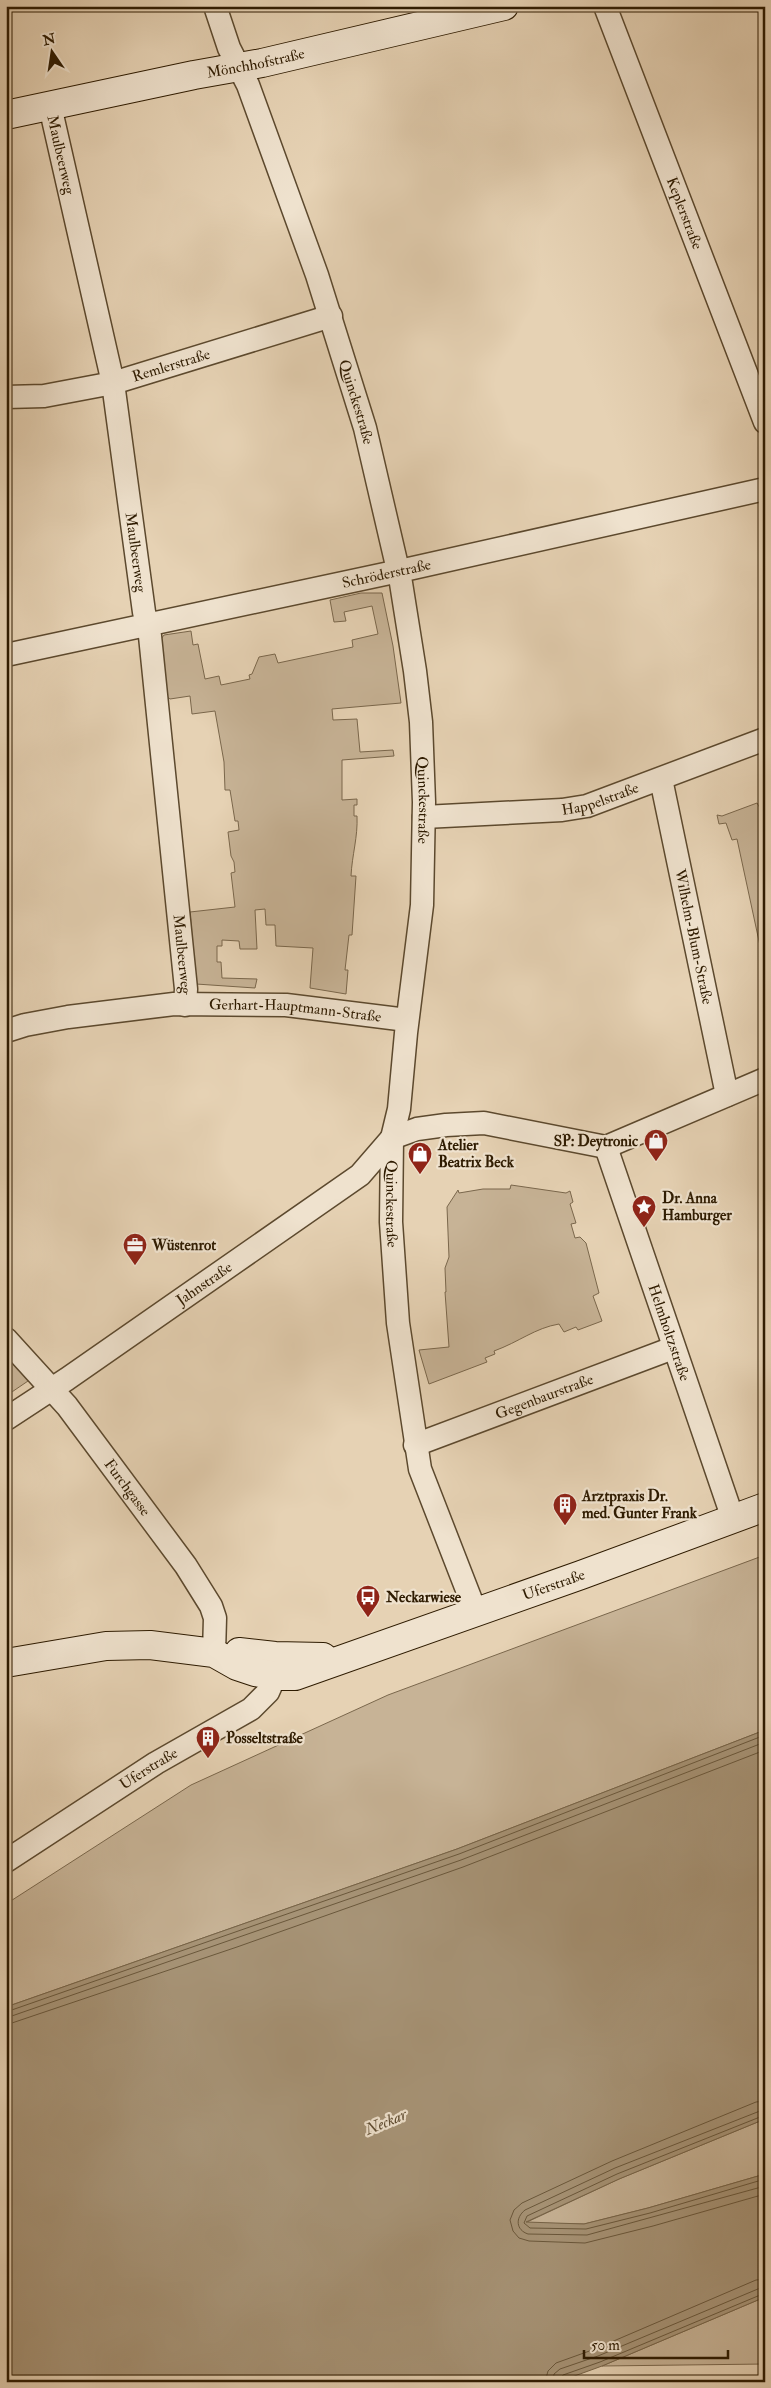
<svg xmlns="http://www.w3.org/2000/svg" width="771" height="2388" font-family="'IM FELL Double Pica',serif">
  <style>
    .green { fill: #c7b396; stroke: #7a674c }
    .water { fill: #a79477; stroke: #776448 }
    .lines { fill: none; stroke-linecap: round; stroke-linejoin: round }
    .shore { stroke: #6a583c; stroke-width: 1 }
    .street-casing { stroke: #5c492e; stroke-width: 25 }
    .secondary-casing { stroke: #2e1b01; stroke-width: 30 }
    .street { stroke: #efe2ce; stroke-width: 22 }
    .secondary { stroke: #efe2ce; stroke-width: 28 }
    .labels { text-anchor: middle; dominant-baseline: central; stroke-width: 4.5; stroke-linejoin: round; paint-order: stroke }
    .street-label { font-size: 15px; fill: #2e1b01; stroke: #efe2ce }
    .poi-label { font-size: 15px; font-weight: bold; fill: #2e1b01; stroke: #efe2ce; text-anchor: start }
    .water-label { font-size: 16px; font-style: italic; fill: #5e4b30; stroke: #efe2ce }
  </style>
  <rect width="100%" height="100%" fill="#e6d2b4"/>
  <filter id="stains"><feTurbulence type="fractalNoise" baseFrequency=".004" numOctaves="4"/><feColorMatrix values="0 0 0 0 .2 0 0 0 0 .09 0 0 0 0 .02 0 0 0 .5 -.17"/></filter>
  <radialGradient id="worn" r=".72"><stop offset=".6" stop-color="#630" stop-opacity="0"/><stop offset="1" stop-color="#630" stop-opacity=".3"/></radialGradient>
  <g class="green">
    <path d="M361,593H382L393,646L401,703L332,709L333,720L357,719L360,752L393,750L394,756L342,760V800L357,799V805H354V816H357C358,837 352,855 351,876H356L352,935H349L345,970H348L346,994L310,988L313,948L276,946L275,925H266L265,909L255,910L257,949H240L239,941L222,940V946H217V962H221L222,978L257,979L255,988L196,984L190,912L235,907L231,873L235,872L234,862L231,856L228,832L239,830L238,821H235L230,790H225L224,762L215,711L192,714L190,696L170,699L166,696L161,639L164,635L191,631L193,645L198,644L205,679L219,676L221,685L250,679L249,675L252,674L259,657L275,654L278,663L353,647L352,640L378,634L372,606L344,612L346,621L334,622L330,600Z"/>
    <path d="M757,803L760,808L765,807V969L737,839L732,840L726,823L719,824L717,815L722,816Z"/>
    <path d="M511,1185L566,1193L570,1191L573,1202L570,1204L576,1223L571,1224L575,1238L580,1237L586,1243L599,1293L593,1296L602,1321L578,1330L576,1327L564,1332L559,1324C535,1328 519,1342 494,1351L495,1354L485,1358L487,1362L429,1384L419,1350L449,1347L445,1292H446L445,1268L449,1257L447,1207L458,1190L459,1193L483,1189H510Z"/>
    <path d="M6,1353L28,1381L6,1396Z"/>
    <path d="M765,1555V1730L457,1849L6,2007V1904L191,1785L388,1695Z"/>
    <path d="M765,2119V2174L648,2208L584,2224L525,2223L619,2179Z"/>
    <path d="M765,2297V2364L602,2366Z"/>
  </g>
  <path class="water" d="M765,1730V2119L619,2179L526,2222L584,2224L648,2208L765,2174V2297L602,2366L558,2382H6V2007L457,1849Z"/>
  <g class="lines">
    <g class="shore">
      <path d="M6,2012L459,1854L765,1735"/>
      <path d="M6,2018L461,1860L765,1742"/>
      <path d="M6,2025L237,1947L463,1867L765,1750"/>
      <path d="M765,2101L756,2102L612,2161L522,2203L514,2210L510,2220L513,2231L519,2238L529,2241L585,2243L653,2226L765,2194"/>
      <path d="M765,2109L615,2168L525,2210C515,2218 516,2230 528,2234L587,2235L765,2186"/>
      <path d="M765,2115L617,2174L527,2216L524,2223L530,2228L586,2229L650,2213L765,2179"/>
      <path d="M545,2382L548,2371L556,2363L595,2349L756,2280L765,2279"/>
      <path d="M553,2382L554,2374L560,2369L598,2356L765,2286"/>
      <path d="M559,2382L563,2375L600,2362L765,2293"/>
    </g>
    <defs>
      <g id="street">
        <path id="s1" d="M215,6L229,48L248,85L317,275L365,428L401,583L415,671L421,722L424,802L422,905L406,1033L399,1109L392,1138L391,1222L398,1323L420,1469L476,1613"/>
        <path id="s2" d="M605,6L765,422"/>
        <path id="s3" d="M50,106L113,383L144,612L150,636L186,989L185,1005"/>
        <path id="s4" d="M6,397L44,396L113,383L331,316"/>
        <path id="s5" d="M6,655L413,568L765,489"/>
        <path id="s6" d="M661,779L727,1095"/>
        <path id="s7" d="M424,817L562,810L587,806L765,739"/>
        <path id="s8" d="M6,1031L25,1025L68,1017L174,1004L286,1005L407,1020"/>
        <path id="s9" d="M606,1147L733,1519"/>
        <path id="s10" d="M6,1339L67,1406L186,1566L211,1606L215,1618L214,1653"/>
        <path id="s11" d="M6,1419L67,1379L360,1175L392,1138L417,1129L446,1125L484,1123L606,1147L765,1079"/>
        <path id="s12" d="M415,1445L673,1348"/>
        <path id="s13" d="M6,1861L156,1763L251,1709L268,1692L275,1676"/>
      </g>
      <g id="secondary">
        <path id="s14" d="M6,115L194,75L262,63L504,6"/>
        <path d="M239,1652L275,1656L323,1657"/>
        <path id="s15" d="M6,1663L106,1646L150,1645L214,1653L237,1666L255,1672L275,1676H295L581,1575L765,1507"/>
      </g>
    </defs>
    <use href="#street" class="street-casing"/>
    <use href="#secondary" class="secondary-casing"/>
    <use href="#street" class="street"/>
    <use href="#secondary" class="secondary"/>
  </g>
  <defs>
    <symbol id="shop-pin" viewBox="-11 -11 22 30"><path d="M0 17L-7.5 6A9.5 9.5 0 1 1 7.5 6Z" fill="#8f2418" stroke="#efe2ce"/><path d="M-5-2.5h2.3a2.7 3.5 0 0 1 5.4 0H5L5.5 6h-11ZM-1.5-2.5h3a1.5 2.3 0 0 0-3 0Z" fill="#fff"/></symbol>
    <symbol id="sight-pin" viewBox="-11 -11 22 30"><path d="M0 17L-7.5 6A9.5 9.5 0 1 1 7.5 6Z" fill="#8f2418" stroke="#efe2ce"/><path d="M0-6L1.8-2.2L6-1.7L2.9 1.2L3.7 5.4L0 3.3L-3.7 5.4L-2.9 1.2L-6-1.7L-1.8-2.2Z" fill="#fff"/></symbol>
    <symbol id="office-pin" viewBox="-11 -11 22 30"><path d="M0 17L-7.5 6A9.5 9.5 0 1 1 7.5 6Z" fill="#8f2418" stroke="#efe2ce"/><path d="M-6-3h4V-5.5h4V-3h4V5H-6ZM-1-4.5V-3h2v-1.5ZM-6 0V1H6V0Z" fill="#fff"/></symbol>
    <symbol id="building-pin" viewBox="-11 -11 22 30"><path d="M0 17L-7.5 6A9.5 9.5 0 1 1 7.5 6Z" fill="#8f2418" stroke="#efe2ce"/><path d="M-4-6H4V6H1V3H-1V6H-4ZM-2.5-4.3h1.7v1.8h-1.7ZM.8-4.3h1.7v1.8H.8ZM-2.5-1h1.7V.8h-1.7ZM.8-1h1.7V.8H.8Z" fill="#fff"/></symbol>
    <symbol id="bus-pin" viewBox="-11 -11 22 30"><path d="M0 17L-7.5 6A9.5 9.5 0 1 1 7.5 6Z" fill="#8f2418" stroke="#efe2ce"/><path d="M-5-6H5V4H4V6H2V4H-2V6H-4V4H-5ZM-3.5-4V0h7V-4ZM-3.5 1.2v1.5H-2V1.2ZM2 1.2v1.5H3.5V1.2Z" fill="#fff"/></symbol>
  </defs>
  <g fill-rule="evenodd">
    <use href="#shop-pin" x="642" y="1127" width="28" height="38"/>
    <use href="#shop-pin" x="406" y="1140" width="28" height="38"/>
    <use href="#sight-pin" x="630" y="1193" width="28" height="38"/>
    <use href="#office-pin" x="121" y="1231" width="28" height="38"/>
    <use href="#building-pin" x="551" y="1491" width="28" height="38"/>
    <use href="#bus-pin" x="354" y="1583" width="28" height="38"/>
    <use href="#building-pin" x="194" y="1724" width="28" height="38"/>
  </g>
  <g class="labels">
    <g class="street-label">
      <text stroke="none"><textPath href="#s14" startOffset="255">Mönchhofstraße</textPath></text>
      <text stroke="none"><textPath href="#s3" startOffset="50">Maulbeerweg</textPath></text>
      <text stroke="none"><textPath href="#s2" startOffset="222">Keplerstraße</textPath></text>
      <text stroke="none"><textPath href="#s4" startOffset="169">Remlerstraße</textPath></text>
      <text stroke="none"><textPath href="#s1" startOffset="421">Quinckestraße</textPath></text>
      <text stroke="none"><textPath href="#s3" startOffset="455">Maulbeerweg</textPath></text>
      <text stroke="none"><textPath href="#s5" startOffset="389">Schröderstraße</textPath></text>
      <text stroke="none"><textPath href="#s7" startOffset="178">Happelstraße</textPath></text>
      <text stroke="none"><textPath href="#s1" startOffset="826">Quinckestraße</textPath></text>
      <text stroke="none"><textPath href="#s6" startOffset="161">Wilhelm-Blum-Straße</textPath></text>
      <text stroke="none"><textPath href="#s3" startOffset="860">Maulbeerweg</textPath></text>
      <text stroke="none"><textPath href="#s8" startOffset="292">Gerhart-Hauptmann-Straße</textPath></text>
      <text stroke="none"><textPath href="#s1" startOffset="1232">Quinckestraße</textPath></text>
      <text stroke="none"><textPath href="#s11" startOffset="240">Jahnstraße</textPath></text>
      <text stroke="none"><textPath href="#s9" startOffset="196">Helmholtzstraße</textPath></text>
      <text stroke="none"><textPath href="#s12" startOffset="138">Gegenbaurstraße</textPath></text>
      <text stroke="none"><textPath href="#s10" startOffset="192">Furchgasse</textPath></text>
      <text stroke="none"><textPath href="#s15" startOffset="570">Uferstraße</textPath></text>
      <text stroke="none"><textPath href="#s13" startOffset="170">Uferstraße</textPath></text>
    </g>
    <g class="poi-label">
      <text x="638" y="1141" text-anchor="end">SP: Deytronic</text>
      <text x="438" y="1145">Atelier<tspan x="438" dy="17">Beatrix Beck</tspan></text>
      <text x="662" y="1198">Dr. Anna<tspan x="662" dy="17">Hamburger</tspan></text>
      <text x="152" y="1245">Wüstenrot</text>
      <text x="582" y="1496">Arztpraxis Dr.<tspan x="582" dy="17">med. Gunter Frank</tspan></text>
      <text x="386" y="1597">Neckarwiese</text>
      <text x="226" y="1738">Posseltstraße</text>
    </g>
    <g class="water-label">
      <text transform="translate(386 2122) rotate(-23)">Neckar</text>
    </g>
  </g>
  <rect width="771" height="2388" fill="none" stroke="#e6d2b4" stroke-width="25"/>
  <rect x="8" y="8" width="756" height="2373" fill="none" stroke="#2e1b01" stroke-width="2.5"/>
  <rect x="12" y="12" width="746" height="2363" fill="none" stroke="#2e1b01"/>
  <g transform="translate(52 52) rotate(347)" stroke="#efe2ce" stroke-width="4" paint-order="stroke">
  <path d="M0-4L9 19L0 12L-9 19Z" fill="#2e1b01"/>
  <text y="-8" font-size="14" font-weight="bold" text-anchor="middle" fill="#2e1b01">N</text>
  </g>
  <path d="M584 2350v8h144v-8" fill="none" stroke="#2e1b01" stroke-width="2.5"/>
  <text x="591" y="2350" font-size="15" fill="#2e1b01" stroke="#efe2ce" stroke-width="4" paint-order="stroke">50 m</text>
  <rect width="100%" height="100%" filter="url(#stains)"/>
  <rect width="100%" height="100%" fill="url(#worn)"/>
</svg>
